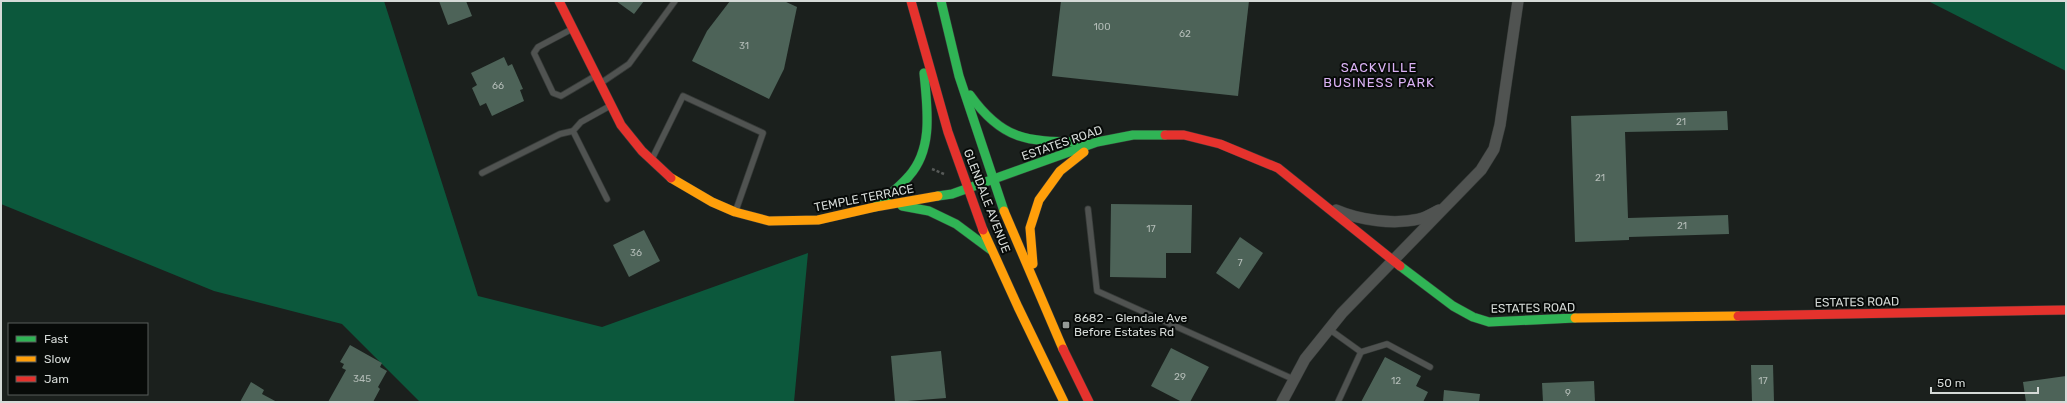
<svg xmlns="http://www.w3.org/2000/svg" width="2067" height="403" font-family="Rubik,sans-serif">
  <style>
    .forest { fill: #0c583c }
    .building { fill: #4d6358 }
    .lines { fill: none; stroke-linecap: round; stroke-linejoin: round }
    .lane-casing { stroke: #373b39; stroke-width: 7 }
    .street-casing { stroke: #373b39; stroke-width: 12 }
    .fast-casing { stroke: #373b39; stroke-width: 10 }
    .slow-casing { stroke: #373b39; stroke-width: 10 }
    .jam-casing { stroke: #373b39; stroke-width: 10 }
    .path { stroke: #575a58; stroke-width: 2.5; stroke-dasharray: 3 2; stroke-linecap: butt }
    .lane { stroke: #505351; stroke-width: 5.5 }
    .street { stroke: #505351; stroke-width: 11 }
    .fast { stroke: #30b455; stroke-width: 9 }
    .slow { stroke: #ff9f0a; stroke-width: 9 }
    .jam { stroke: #e5322d; stroke-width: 9 }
    .poi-dot { fill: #949996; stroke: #070a08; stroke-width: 1.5 }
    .labels { text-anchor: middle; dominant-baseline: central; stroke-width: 4; stroke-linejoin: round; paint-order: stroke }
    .number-label { font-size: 10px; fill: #b3bcb7 }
    .street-label { font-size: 12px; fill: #d5dad7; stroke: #070a08 }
    .poi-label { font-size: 12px; fill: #d5dad7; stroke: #070a08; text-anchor: start }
    .neighbourhood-label { font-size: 13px; letter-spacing: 1px; fill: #dab2f4; stroke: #070a08 }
  </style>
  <rect width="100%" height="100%" fill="#1b201d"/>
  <g class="forest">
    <path d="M1,1H384L478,296L602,327L808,253L794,402H420L342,324L214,291L1,204Z"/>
    <path d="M1928,1H2066V71Z"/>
  </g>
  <g class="building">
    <path d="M439,1H466L472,16L448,25Z"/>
    <path d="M616,1H644L634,14Z"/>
    <path d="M730,1H784L797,7L784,69L769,99L692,61L707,31Z"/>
    <path d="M1061,1H1249L1238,96L1052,76Z"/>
    <path d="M504,57L508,66L512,64L523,89L520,90L524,101L492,116L486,103L480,106L472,88L477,85L471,73Z"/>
    <path d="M1727,111L1728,130L1625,132L1628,218L1728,215L1729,234L1629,237V240L1575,242L1571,116Z"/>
    <path d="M1111,204L1192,205L1191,253H1166V278L1110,277Z"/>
    <path d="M644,230L660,261L629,277L613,245Z"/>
    <path d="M1240,237L1263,253L1239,289L1216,273Z"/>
    <path d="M350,345L382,363L380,367L387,371L378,387L380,389L373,402H328L346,370L342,368L344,364L340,362Z"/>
    <path d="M1171,348L1209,367L1190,402H1182L1151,386Z"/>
    <path d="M941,351L946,398L895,402L891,356Z"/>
    <path d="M1385,357L1421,376L1416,386L1428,392L1423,402H1361Z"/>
    <path d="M1751,365H1773L1774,402H1752Z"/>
    <path d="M2066,376V402H2026L2023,382Z"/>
    <path d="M1594,381L1595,402H1543L1542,383Z"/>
    <path d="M251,382L264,390L262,394L277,402H240Z"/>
    <path d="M1444,390L1480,394L1479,402H1443Z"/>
  </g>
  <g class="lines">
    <defs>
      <g id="lane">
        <path d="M572,29L538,47L534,53L553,93L561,96L595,76"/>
        <path d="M601,83L629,64L675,1"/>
        <path d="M652,159L683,96L763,133L736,210"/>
        <path d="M482,173L560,134L573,131"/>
        <path d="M607,199L573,131L581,122L608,107"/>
        <path d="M1088,209L1097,291L1293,379"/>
        <path d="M1329,329L1361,352L1338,402"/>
        <path d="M1361,352L1387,344L1430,367"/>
      </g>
      <g id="street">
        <path d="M1336,210C1359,220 1394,225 1419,219C1425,218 1433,213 1439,210"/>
        <path d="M1282,402L1305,359L1342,313L1481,170L1494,149L1500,125L1518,1"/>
      </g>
      <g id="fast">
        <path d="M941,1L959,76L1004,211"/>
        <path d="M970,95C1005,144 1031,141 1087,142"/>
        <path d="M938,196L952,194L1097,142L1133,135H1165"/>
        <path d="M902,206L929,211L956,224L991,250"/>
        <path d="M875,207C886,197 899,188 909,176C934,148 927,107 924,73"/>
        <path d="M1400,266L1453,306L1473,317L1489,322L1575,318"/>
      </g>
      <g id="slow">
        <path d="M671,178L712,202L735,212L769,221L818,220L875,207L938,196"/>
        <path d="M1004,211L1063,349"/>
        <path d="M983,230L1018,307L1064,402"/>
        <path d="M1033,264L1030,228L1039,200L1060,171L1084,152"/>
        <path d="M1575,318L1738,316"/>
      </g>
      <g id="jam">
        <path d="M559,1L621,125L642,151L671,178"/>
        <path d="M911,1L948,132L983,230"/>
        <path d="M1165,135H1184L1220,144L1278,168L1400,266"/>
        <path d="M1738,316L2066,310"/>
        <path d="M1063,349L1089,402"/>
      </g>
    </defs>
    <use href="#lane" class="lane-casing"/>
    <use href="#street" class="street-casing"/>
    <use href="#fast" class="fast-casing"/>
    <use href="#slow" class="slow-casing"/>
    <use href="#jam" class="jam-casing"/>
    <path class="path" d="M932,169L944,174"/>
    <use href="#lane" class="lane"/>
    <use href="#street" class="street"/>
    <use href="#fast" class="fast"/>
    <use href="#slow" class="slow"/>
    <use href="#jam" class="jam"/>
  </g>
  <rect class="poi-dot" x="1062" y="321" width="8" height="8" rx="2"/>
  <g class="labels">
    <g class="number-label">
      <text x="1102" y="27">100</text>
      <text x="1185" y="34">62</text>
      <text x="744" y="46">31</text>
      <text x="498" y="86">66</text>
      <text x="1681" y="122">21</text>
      <text x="1600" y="178">21</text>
      <text x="1682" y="226">21</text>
      <text x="1151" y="229">17</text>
      <text x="636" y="253">36</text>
      <text x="1240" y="263">7</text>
      <text x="1180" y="377">29</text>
      <text x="362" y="379">345</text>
      <text x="1396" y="381">12</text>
      <text x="1763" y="381">17</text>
      <text x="1568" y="393">9</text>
    </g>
    <g class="street-label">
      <text transform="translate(1062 143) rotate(-19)">ESTATES ROAD</text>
      <text transform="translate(864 198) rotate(-11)">TEMPLE TERRACE</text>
      <text transform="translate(987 201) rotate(69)">GLENDALE AVENUE</text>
      <text transform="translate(1857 302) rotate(-1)">ESTATES ROAD</text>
      <text transform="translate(1533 308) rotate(-1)">ESTATES ROAD</text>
    </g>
    <g class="poi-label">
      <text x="1074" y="318">8682 - Glendale Ave<tspan x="1074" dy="14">Before Estates Rd</tspan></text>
    </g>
    <g class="neighbourhood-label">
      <text x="1379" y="67">SACKVILLE<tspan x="1379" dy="15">BUSINESS PARK</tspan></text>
    </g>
  </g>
  <rect width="2067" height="403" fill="none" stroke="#d5dad7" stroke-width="4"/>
  <rect x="8" y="323" width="140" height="72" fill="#070a08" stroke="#595d5b"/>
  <rect x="16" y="336" width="20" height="6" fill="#30b455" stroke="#595d5b"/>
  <text x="44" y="343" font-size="12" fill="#d5dad7">Fast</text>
  <rect x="16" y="356" width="20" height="6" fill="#ff9f0a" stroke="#595d5b"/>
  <text x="44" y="363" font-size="12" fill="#d5dad7">Slow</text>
  <rect x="16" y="376" width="20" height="6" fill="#e5322d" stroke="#595d5b"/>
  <text x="44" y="383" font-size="12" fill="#d5dad7">Jam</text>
  <path d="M1931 387v6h107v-6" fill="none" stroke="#d5dad7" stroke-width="2"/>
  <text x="1937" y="387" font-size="12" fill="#d5dad7" stroke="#070a08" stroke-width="3" paint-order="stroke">50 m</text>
</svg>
